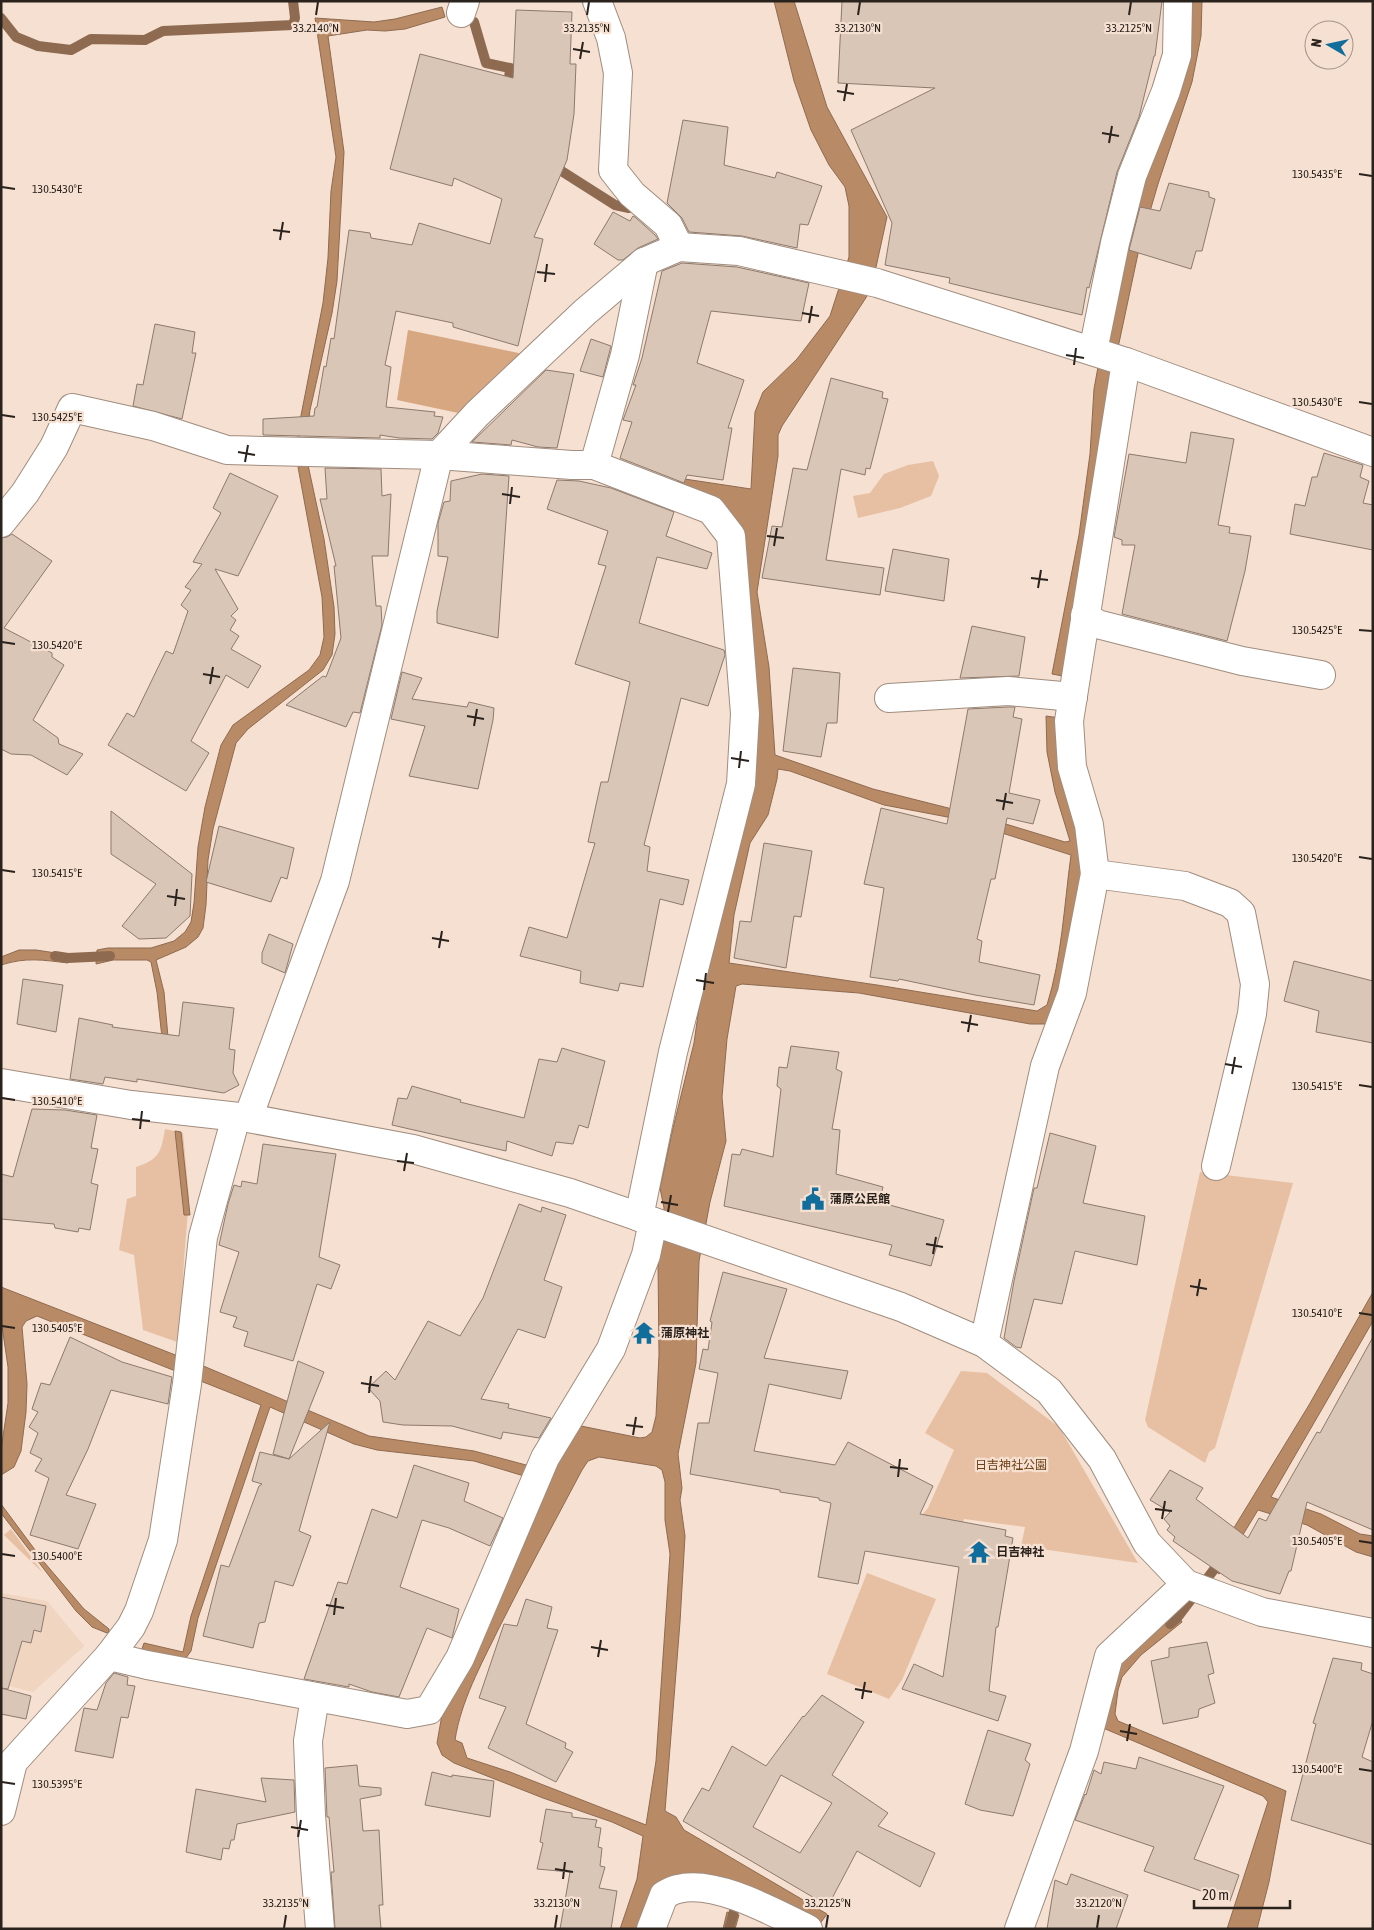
<svg xmlns="http://www.w3.org/2000/svg" width="1374" height="1930" font-family="'Asap Condensed','Noto Sans JP',sans-serif">
  <style>
    .built { fill: #f0d5c1 }
    .green { fill: #e7c0a3 }
    .forest { fill: #d7a782 }
    .water { fill: #b98a66; stroke: #8e6b50; fill-rule: evenodd }
    .lines { fill: none; stroke-linecap: round; stroke-linejoin: round }
    .stream { stroke: #8e6b50; stroke-width: 10 }
    .building { fill: #dac6b7; stroke: #8d7a6d; fill-rule: evenodd }
    .street-casing { stroke: #a08d7f; stroke-width: 30 }
    .secondary-casing { stroke: #a08d7f; stroke-width: 30 }
    .street { stroke: #fff; stroke-width: 28 }
    .secondary { stroke: #fff; stroke-width: 28 }
    .ticks { fill: none; stroke: #2a231d; stroke-width: 2 }
    .labels { text-anchor: middle; dominant-baseline: central; stroke-width: 4.5; stroke-linejoin: round; paint-order: stroke }
    .poi-label { font-size: 12px; font-weight: bold; fill: #2a231d; stroke: #f5e0d1; text-anchor: start }
    .park-label { font-size: 12px; fill: #6d3f15; stroke: #f5e0d1 }
    .ticks-label { font-size: 12px; text-anchor: middle; fill: #2a231d; stroke: #f5e0d1; stroke-width: 4.5; stroke-linejoin: round; paint-order: stroke }
  </style>
  <rect width="100%" height="100%" fill="#f5e0d1"/>
  <path class="built" d="M1,1593L47,1601L84,1646L33,1692L1,1684Z"/>
  <g class="green">
    <path d="M933,461L939,476L931,496L900,508L858,518L853,496L870,493L884,474L908,465Z"/>
    <path d="M165,1129L183,1133L189,1198L184,1260L180,1343L143,1330L134,1255L119,1250L127,1199L136,1196V1167C160,1159 161,1152 165,1129Z"/>
    <path d="M1200,1172L1293,1183L1215,1448L1209,1452L1205,1463L1148,1427L1145,1420Z"/>
    <path d="M961,1371L987,1373L1059,1427L1138,1563L1021,1546L1025,1527L964,1519L962,1527L922,1515L928,1508L954,1450L925,1433Z"/>
    <path d="M11,1529L43,1573L4,1535Z"/>
    <path d="M867,1573L936,1599L902,1680L889,1699L827,1674Z"/>
  </g>
  <path class="forest" d="M408,330L523,354L463,414L397,400Z"/>
  <g class="water">
    <path d="M774,1H794L827,107L887,217L871,290L782,426L778,435V456L757,592L769,667L775,755L873,789L976,815L1065,842L1070,841L1055,792L1047,752L1046,716L1060,718L1085,851L1069,956L1048,1024H1030L859,993L742,984L736,986L727,1039L722,1097L726,1141L710,1202L699,1261L696,1363L678,1454L682,1488L680,1500L685,1536L680,1622L665,1811L676,1817L684,1830L827,1914L819,1925L693,1881L642,1929H620L637,1879L643,1836L612,1822L543,1798L454,1763L442,1755L437,1743L443,1709L574,1428L581,1426L640,1438L646,1437L652,1432L656,1416L659,1355L658,1263L664,1208L660,1188L673,1128L694,1043L699,1008L695,997L726,865L739,554L676,487L678,478L751,489L755,412L763,392L797,359L830,316L849,257V206L845,187L829,165L811,130L794,81ZM778,769L790,771L884,805L958,819L1071,855C1064,906 1062,957 1047,1005L1037,1011L877,985L729,963L734,915L750,843L768,815L777,779ZM599,1457L656,1466L662,1470L665,1482V1520L670,1554L656,1761L646,1825L510,1772L467,1758L462,1743L455,1740C461,1701 481,1665 498,1630C525,1576 554,1523 582,1470L588,1461Z"/>
    <path d="M1184,1H1202L1201,36L1192,82L1158,184L1139,249L1119,343L1108,383L1109,394L1068,677L1052,674L1079,535L1090,454L1094,389L1104,334Z"/>
    <path d="M442,7L445,17L405,29L385,31L367,30L328,36L344,152L337,281L332,313L310,410L307,435L297,436L323,303L328,258L331,191L336,157L315,18L374,22L395,19Z"/>
    <path d="M308,465L324,539L334,607L335,634L332,655L323,670L248,729L236,743L213,829L208,860L206,905L203,928L198,937L186,947L156,960L164,992L172,1082L167,1083L157,992L151,962L147,960H113L96,964L97,950L108,948H151L174,941L185,932L191,922L194,903L198,847L205,807L221,745L233,725L309,670L320,655L324,637L322,597L298,467Z"/>
    <path d="M19,950H36L69,955L68,963C43,960 26,957 1,965V957Z"/>
    <path d="M175,1131L181,1132L190,1215H184Z"/>
    <path d="M1,1287L201,1365L369,1436L474,1451L526,1465L524,1476L474,1461L377,1450L354,1444L270,1407L198,1618L191,1651L186,1658L182,1659L145,1651L142,1649L144,1643L183,1652L191,1616L261,1405L37,1316L26,1321L22,1327L27,1384L26,1412L21,1451L14,1467L1,1475V1450L8,1403V1367L1,1319Z"/>
    <path d="M1373,1292V1321L1271,1497L1321,1514L1360,1534L1373,1536V1557L1356,1552L1307,1525L1258,1510L1219,1574L1210,1567L1309,1405Z"/>
    <path d="M1,1504L44,1562L84,1609L109,1629V1632L107,1633L92,1627L76,1611L1,1513Z"/>
    <path d="M1175,1610L1182,1622L1141,1655L1122,1677L1118,1690L1115,1714L1118,1721L1286,1791L1269,1882L1257,1929H1227L1268,1802L1263,1796L1096,1725L1109,1673Z"/>
    <path d="M727,1912L739,1915L735,1929H723Z"/>
  </g>
  <g class="lines">
    <g class="stream">
      <path d="M1,18L16,37L38,46L71,50L91,39L145,40L163,31L293,25L295,18L293,1"/>
      <path d="M474,22L486,63L510,68L508,89"/>
      <path d="M552,165L615,205L629,208"/>
      <path d="M55,956L68,958L110,956"/>
      <path d="M1170,1624L1177,1618L1222,1559"/>
      <path d="M729,1929L738,1897"/>
    </g>
  </g>
  <g class="building">
    <path d="M842,1H1162L1155,56H1154L1139,117L1117,172L1089,288L1087,287L1082,315L949,283L950,278L885,265L892,223L851,130L935,88L838,83Z"/>
    <path d="M516,10L572,12L570,64H576L574,114L567,160L534,237L543,239L518,346L453,327V323L396,311L385,365L391,367L386,407L435,412L434,416L443,417L438,433L432,439L399,438L380,435V438L263,435V419L314,416L315,408L317,407L324,366L326,367L331,338L334,339L349,230L370,233L371,238L412,245L419,223L490,244L502,199L454,178L452,186L390,169L420,54L513,78Z"/>
    <path d="M683,120L728,127L724,165L775,178L777,172L822,186L808,225L800,224L797,248L742,236L689,232L682,218L667,203Z"/>
    <path d="M1169,183L1209,192V197L1215,199L1202,251H1196L1191,269L1129,250L1140,207L1160,211Z"/>
    <path d="M613,212L630,221L633,216L635,217L655,235L658,239L638,248L623,260H618L594,244Z"/>
    <path d="M682,263L737,267L809,283L801,321L711,311L697,363L744,380L728,428H732L723,480L687,475L684,483L620,458L632,422L623,420L636,385H633L642,358L662,271Z"/>
    <path d="M155,324L195,332L192,353H196L182,419L133,406L137,384L143,385Z"/>
    <path d="M591,339L611,346L603,377L580,371Z"/>
    <path d="M546,370L574,374L557,448L538,447L512,440L511,445L472,442Z"/>
    <path d="M831,378L883,392L882,398L888,399L870,469L866,468L865,475L841,469L826,560L884,568L880,595L762,578L772,526L782,527L793,468L807,470Z"/>
    <path d="M1191,432L1234,439L1218,525L1230,527L1229,533L1251,536L1245,571L1227,641L1122,614L1135,545H1122V540L1114,537L1129,454L1186,463Z"/>
    <path d="M1324,453L1363,465L1360,477L1369,481L1363,503L1373,505V550L1290,534L1295,504L1305,506L1312,477H1317Z"/>
    <path d="M325,468L381,469L382,496L391,494L388,556H372L376,606H381L382,625L360,713L353,712L346,727L286,705L323,676L326,677L341,638L334,566H336L320,499H327Z"/>
    <path d="M230,473L278,496L238,576L215,569L238,609L231,616L236,620L230,630L239,636L231,649L261,666L248,688L226,675L191,741L209,753L186,791L108,745L127,713L134,717L166,651L173,654L188,611L181,605L191,590L185,587L202,564L193,562L221,513L213,508Z"/>
    <path d="M482,474L509,476L498,638L437,623V611L448,557L438,556V523L444,502L450,501L451,481Z"/>
    <path d="M557,480L579,481L611,488L674,512L666,536L712,553L707,569L657,557L639,623L724,650L725,655L708,706L681,698L644,845L650,847L647,871L689,880L683,905L660,899L643,987L620,983L618,991L580,983L581,971L520,956L529,927L567,938L595,843L588,842L601,782H608L630,682L575,664L606,566L598,564L608,531L547,509Z"/>
    <path d="M12,534L52,561L4,628L52,653V657L64,665L33,720L58,738L59,744L83,754L67,775L31,755L11,754L1,749V538L7,537Z"/>
    <path d="M893,549L949,559L944,601L885,591Z"/>
    <path d="M972,626L1025,637L1019,676L960,678Z"/>
    <path d="M793,668L840,673L837,723H827L821,757L783,751Z"/>
    <path d="M402,672L422,678L412,699L467,707L469,702L494,708L493,720L478,789L409,776L425,726L391,719Z"/>
    <path d="M1008,707H1015L1013,717L1022,719L1009,793L1040,800L1033,824L1007,818L995,879H991L977,939L982,941L979,962L1040,975L1034,1005L975,995L899,979L898,981L870,977L884,888L864,884L881,808L947,824L968,709Z"/>
    <path d="M111,811L192,874L190,916L166,938L139,939L122,926L156,884L111,854Z"/>
    <path d="M219,826L294,848L287,879L281,877L271,902L206,882Z"/>
    <path d="M764,843L812,851L801,917L794,916L786,968L734,958L740,921L751,922Z"/>
    <path d="M269,934L293,944L285,973L262,963V953Z"/>
    <path d="M1294,961L1373,981V1043L1316,1032L1319,1011L1284,1001Z"/>
    <path d="M23,979L63,985L56,1032L17,1024Z"/>
    <path d="M183,1002L234,1008L229,1049L235,1050L233,1073L239,1085L224,1093L137,1079V1082L105,1077L103,1084L70,1079L79,1018L113,1025L112,1027L179,1036Z"/>
    <path d="M791,1046L839,1052L836,1069L842,1072L832,1129L840,1130L836,1174L883,1187L879,1202L944,1220L931,1266L889,1255L892,1245L724,1206L732,1154L740,1155L742,1149L773,1157L781,1089L777,1086L779,1067L787,1068Z"/>
    <path d="M562,1048L605,1061L588,1128L579,1125L573,1144L556,1142L552,1156L507,1141L506,1151L392,1125L398,1098L407,1099L412,1086L461,1100L460,1102L524,1118L539,1059L557,1062Z"/>
    <path d="M32,1109L65,1110L97,1115L91,1148L98,1149L91,1183L98,1185L90,1230L79,1228L78,1232L55,1228L54,1224L1,1219V1174L13,1177Z"/>
    <path d="M1050,1133L1096,1146L1083,1203L1145,1216L1137,1265L1075,1251L1062,1304L1034,1299L1021,1348L1016,1347L1004,1338L1014,1281L1034,1188H1037Z"/>
    <path d="M263,1144L336,1154L319,1257L340,1265L331,1289L317,1284L293,1361L244,1346L248,1332L233,1327L237,1317L220,1312L239,1252L219,1245L228,1204L234,1185L241,1187L242,1181L257,1184Z"/>
    <path d="M519,1204L541,1212L542,1207L566,1215L544,1280L562,1287L545,1338L518,1329L481,1399L509,1404L508,1408L551,1418L539,1438L503,1432L501,1439L452,1426L403,1425L383,1422L380,1401L368,1388L386,1371L395,1380L428,1321L460,1336L483,1298Z"/>
    <path d="M723,1272L787,1289L764,1358L848,1371L841,1399L769,1384L754,1451L835,1465L848,1442L933,1486L920,1514L1006,1530L1005,1536L1013,1538L998,1627H996L989,1691L1006,1696L998,1721L902,1689L914,1664L943,1677L959,1567L865,1551L858,1584L818,1577L831,1503L819,1500V1498L780,1492V1490L690,1474L698,1423H709L718,1373L699,1369L703,1349L708,1350L712,1322L710,1321Z"/>
    <path d="M70,1337L122,1362L172,1377L168,1404L111,1390L88,1449L66,1495L96,1504L78,1549L30,1535L49,1478L35,1471L42,1459L30,1453L38,1433L29,1427L38,1412L32,1409L41,1383L50,1385Z"/>
    <path d="M1373,1337V1530L1307,1502L1291,1571H1289L1280,1594L1232,1581L1173,1541L1175,1537L1167,1530L1170,1526L1164,1519L1170,1512L1150,1500L1170,1470L1203,1488L1196,1499L1248,1538L1259,1518L1266,1521L1317,1432L1320,1433Z"/>
    <path d="M298,1361L324,1372L289,1459L330,1422L299,1531L311,1536L293,1586L275,1581L265,1622L259,1623L253,1648L203,1636L221,1565L229,1567L259,1486L262,1484L252,1481L260,1452L289,1459L273,1454Z"/>
    <path d="M414,1465L469,1483L464,1501L503,1518L490,1546L449,1528L422,1520L400,1587L459,1609L452,1638L427,1628L399,1697L372,1692L349,1684V1687L304,1679L338,1582L347,1584L372,1509L397,1518Z"/>
    <path d="M1,1597L46,1606L41,1632L34,1630L31,1643L22,1641L8,1689L1,1688Z"/>
    <path d="M526,1599L552,1607L547,1628L558,1630L526,1724L566,1743L565,1748L573,1752L556,1782L488,1748L506,1707L479,1698L504,1624L517,1626Z"/>
    <path d="M1207,1642L1214,1673L1208,1675L1215,1703L1199,1709L1198,1717L1163,1724L1151,1661L1169,1657V1648Z"/>
    <path d="M1333,1658L1362,1663L1361,1670L1373,1674V1720L1362,1757L1373,1762V1845L1291,1820L1316,1724L1313,1723Z"/>
    <path d="M114,1673L128,1677L127,1685L135,1686L128,1718L121,1717L113,1758L75,1751L84,1708L97,1710L106,1683Z"/>
    <path d="M1,1688L31,1696L26,1719L1,1714Z"/>
    <path d="M822,1695L864,1722L832,1775L888,1813L878,1826L935,1853L920,1887L857,1851L828,1906L683,1821L702,1788L709,1791L732,1746L766,1766L803,1716L804,1717ZM781,1775L832,1803L800,1853L753,1827Z"/>
    <path d="M988,1730L1031,1744L1025,1760L1030,1764L1013,1816L980,1810L965,1804Z"/>
    <path d="M1139,1757L1224,1786L1194,1859L1239,1875L1230,1901L1144,1871L1154,1847L1075,1820L1085,1794L1086,1795L1094,1770L1101,1774L1104,1762L1136,1769Z"/>
    <path d="M357,1765L359,1786L381,1788V1795L360,1799L363,1831L379,1830L383,1905H379L381,1929H335L331,1872H334L329,1817H327L325,1768Z"/>
    <path d="M432,1772L452,1777V1775L494,1781L490,1817L425,1805Z"/>
    <path d="M261,1778L294,1780L295,1812L237,1824L234,1840H231L229,1849L223,1848L221,1860L186,1852L196,1789L266,1802Z"/>
    <path d="M546,1809L572,1813V1817L597,1820L595,1827L601,1828L598,1847L602,1848L600,1866L605,1867L599,1888L617,1891L611,1929H560L570,1872L537,1869L543,1843L540,1842Z"/>
    <path d="M1071,1874L1128,1895L1116,1929H1047L1055,1880L1067,1885Z"/>
  </g>
  <g class="lines">
    <defs>
      <g id="street">
        <path d="M597,1L611,38L618,73L613,170L632,194L668,225L679,247"/>
        <path d="M461,13L465,1"/>
        <path d="M1093,351L1115,243L1132,176L1166,91L1177,55L1178,1"/>
        <path d="M1,523L25,493L54,447L72,408L153,426L227,450L439,455L572,465H594"/>
        <path d="M1085,615L1097,624L1242,661L1321,675"/>
        <path d="M889,698L1008,691L1073,697"/>
        <path d="M1095,874L1185,886L1230,903L1241,913L1255,984L1252,1014L1216,1166"/>
        <path d="M248,1118L335,881L439,455L477,414L585,312L644,262L679,247L739,251L877,283L1126,362L1373,452"/>
        <path d="M639,1217L673,1052L741,784L745,714L731,536L711,510L594,465L625,355L644,262"/>
        <path d="M984,1343L1045,1066L1072,993L1095,874L1089,825L1072,767L1069,721L1126,362"/>
        <path d="M109,1656L147,1665L407,1714L429,1710L460,1658L545,1458L611,1349L646,1255L653,1222"/>
        <path d="M315,1697L308,1741L311,1815L320,1929"/>
        <path d="M1,1811L13,1762L109,1656L131,1627L139,1611L163,1540L187,1384L203,1237L236,1117"/>
        <path d="M651,1929L664,1895C668,1893 673,1890 678,1889C715,1879 775,1913 808,1929"/>
        <path d="M1019,1929L1084,1751L1109,1656L1186,1584"/>
      </g>
      <path id="secondary" d="M1,1083L131,1105L248,1118L413,1149L570,1193L901,1307L984,1343L1049,1391L1102,1459L1147,1543L1186,1584L1262,1612L1373,1633"/>
    </defs>
    <use href="#street" class="street-casing"/>
    <use href="#secondary" class="secondary-casing"/>
    <use href="#street" class="street"/>
    <use href="#secondary" class="secondary"/>
  </g>
  <path class="ticks" d="M316,15L318,2M587,15L589,2M858,15L860,2M1129,15L1131,2M573,49L590,52M580,59L583,42M837,91L854,94M844,101L847,84M1102,133L1119,136M1109,143L1112,126M1359,174L1372,176M2,187L15,189M273,230L290,232M280,240L283,222M537,272L555,274M545,282L547,264M802,313L819,316M809,323L812,306M1066,355L1084,358M1074,365L1076,348M1359,402L1372,404M2,415L15,417M238,452L255,455M245,462L248,445M502,494L520,497M510,504L512,487M767,536L784,538M774,546L777,528M1031,578L1048,580M1038,588L1041,570M1359,630L1372,631M2,642L15,644M203,674L220,677M210,684L213,667M467,716L484,719M474,726L477,709M731,758L749,761M739,768L741,751M996,800L1013,803M1003,810L1006,793M1359,857L1372,859M2,870L15,872M167,896L185,899M175,906L177,889M432,938L449,941M439,948L442,931M696,980L714,983M704,990L706,973M961,1022L978,1025M968,1032L971,1015M1225,1064L1242,1067M1232,1074L1235,1057M1359,1085L1372,1087M2,1098L15,1100M132,1119L150,1121M140,1129L142,1111M397,1161L414,1163M404,1171L407,1153M661,1202L678,1205M668,1212L671,1195M926,1244L943,1247M933,1254L936,1237M1190,1286L1207,1289M1197,1296L1200,1279M1359,1313L1372,1315M2,1326L15,1328M361,1383L379,1386M369,1393L371,1376M626,1425L643,1427M633,1435L636,1417M890,1467L908,1469M898,1477L900,1459M1155,1509L1172,1511M1162,1519L1165,1501M1359,1541L1372,1543M2,1554L15,1556M326,1605L344,1608M334,1615L336,1598M591,1647L608,1650M598,1657L601,1640M855,1689L872,1692M862,1699L865,1682M1120,1731L1137,1734M1127,1741L1130,1724M1359,1769L1372,1771M2,1782L15,1784M291,1827L308,1830M298,1837L301,1820M555,1869L573,1872M563,1879L565,1862M284,1928L286,1915M555,1928L557,1915M826,1928L828,1915M1097,1928L1099,1915"/>
  <defs>
    <symbol id="civic-bare" viewBox="-9 -9 18 18"><path d="M-.6-6.5H3V-4.5H.6V-3L4-1V1h2V6H-6V1h2V-1L-.6-3ZM-1.2 2.5V6h2.4V2.5Z" fill="#106d9c" stroke="#f5e0d1" stroke-width="2.5" paint-order="stroke"/></symbol>
    <symbol id="temple-bare" viewBox="-9 -9 18 18"><path d="M0-6L5-2H3V0L6.5 2.5H4V6H1.5V3h-3V6H-4V2.5H-6.5L-3 0V-2H-5Z" fill="#106d9c" stroke="#f5e0d1" stroke-width="2.5" paint-order="stroke"/></symbol>
  </defs>
  <g fill-rule="evenodd">
    <use href="#civic-bare" x="797" y="1183" width="32" height="32"/>
    <use href="#temple-bare" x="628" y="1317" width="32" height="32"/>
    <use href="#temple-bare" x="963" y="1536" width="32" height="32"/>
  </g>
  <g class="labels">
    <g class="poi-label">
      <text x="830" y="1199">蒲原公民館</text>
      <text x="661" y="1333">蒲原神社</text>
      <text x="996" y="1552">日吉神社</text>
    </g>
    <g class="park-label">
      <text x="1011" y="1465">日吉神社公園</text>
    </g>
  </g>
  <g class="ticks-label">
    <text x="316" y="32">33.2140°N</text>
    <text x="587" y="32">33.2135°N</text>
    <text x="858" y="32">33.2130°N</text>
    <text x="1129" y="32">33.2125°N</text>
    <text x="1317" y="178">130.5435°E</text>
    <text x="57" y="193">130.5430°E</text>
    <text x="1317" y="406">130.5430°E</text>
    <text x="57" y="421">130.5425°E</text>
    <text x="1317" y="634">130.5425°E</text>
    <text x="57" y="649">130.5420°E</text>
    <text x="1317" y="862">130.5420°E</text>
    <text x="57" y="877">130.5415°E</text>
    <text x="1317" y="1090">130.5415°E</text>
    <text x="57" y="1105">130.5410°E</text>
    <text x="1317" y="1317">130.5410°E</text>
    <text x="57" y="1332">130.5405°E</text>
    <text x="1317" y="1545">130.5405°E</text>
    <text x="57" y="1560">130.5400°E</text>
    <text x="1317" y="1773">130.5400°E</text>
    <text x="57" y="1788">130.5395°E</text>
    <text x="286" y="1907">33.2135°N</text>
    <text x="557" y="1907">33.2130°N</text>
    <text x="828" y="1907">33.2125°N</text>
    <text x="1099" y="1907">33.2120°N</text>
  </g>
  <rect width="1374" height="1930" fill="none" stroke="#2a231d" stroke-width="5"/>
  <g transform="translate(1329 45) rotate(279)"><circle r="24" fill="#f5e0d1" stroke="#a49489"/>
  <path d="M0-4L9 19L0 12L-9 19Z" fill="#106d9c"/>
  <text y="-8" font-size="14" font-weight="bold" text-anchor="middle" fill="#2a231d">N</text>
  </g>
  <path d="M1194 1900v8h96v-8" fill="none" stroke="#2a231d" stroke-width="2.5"/>
  <text x="1202" y="1900" font-size="15" fill="#2a231d" stroke="#f5e0d1" stroke-width="4" paint-order="stroke">20 m</text>
</svg>
